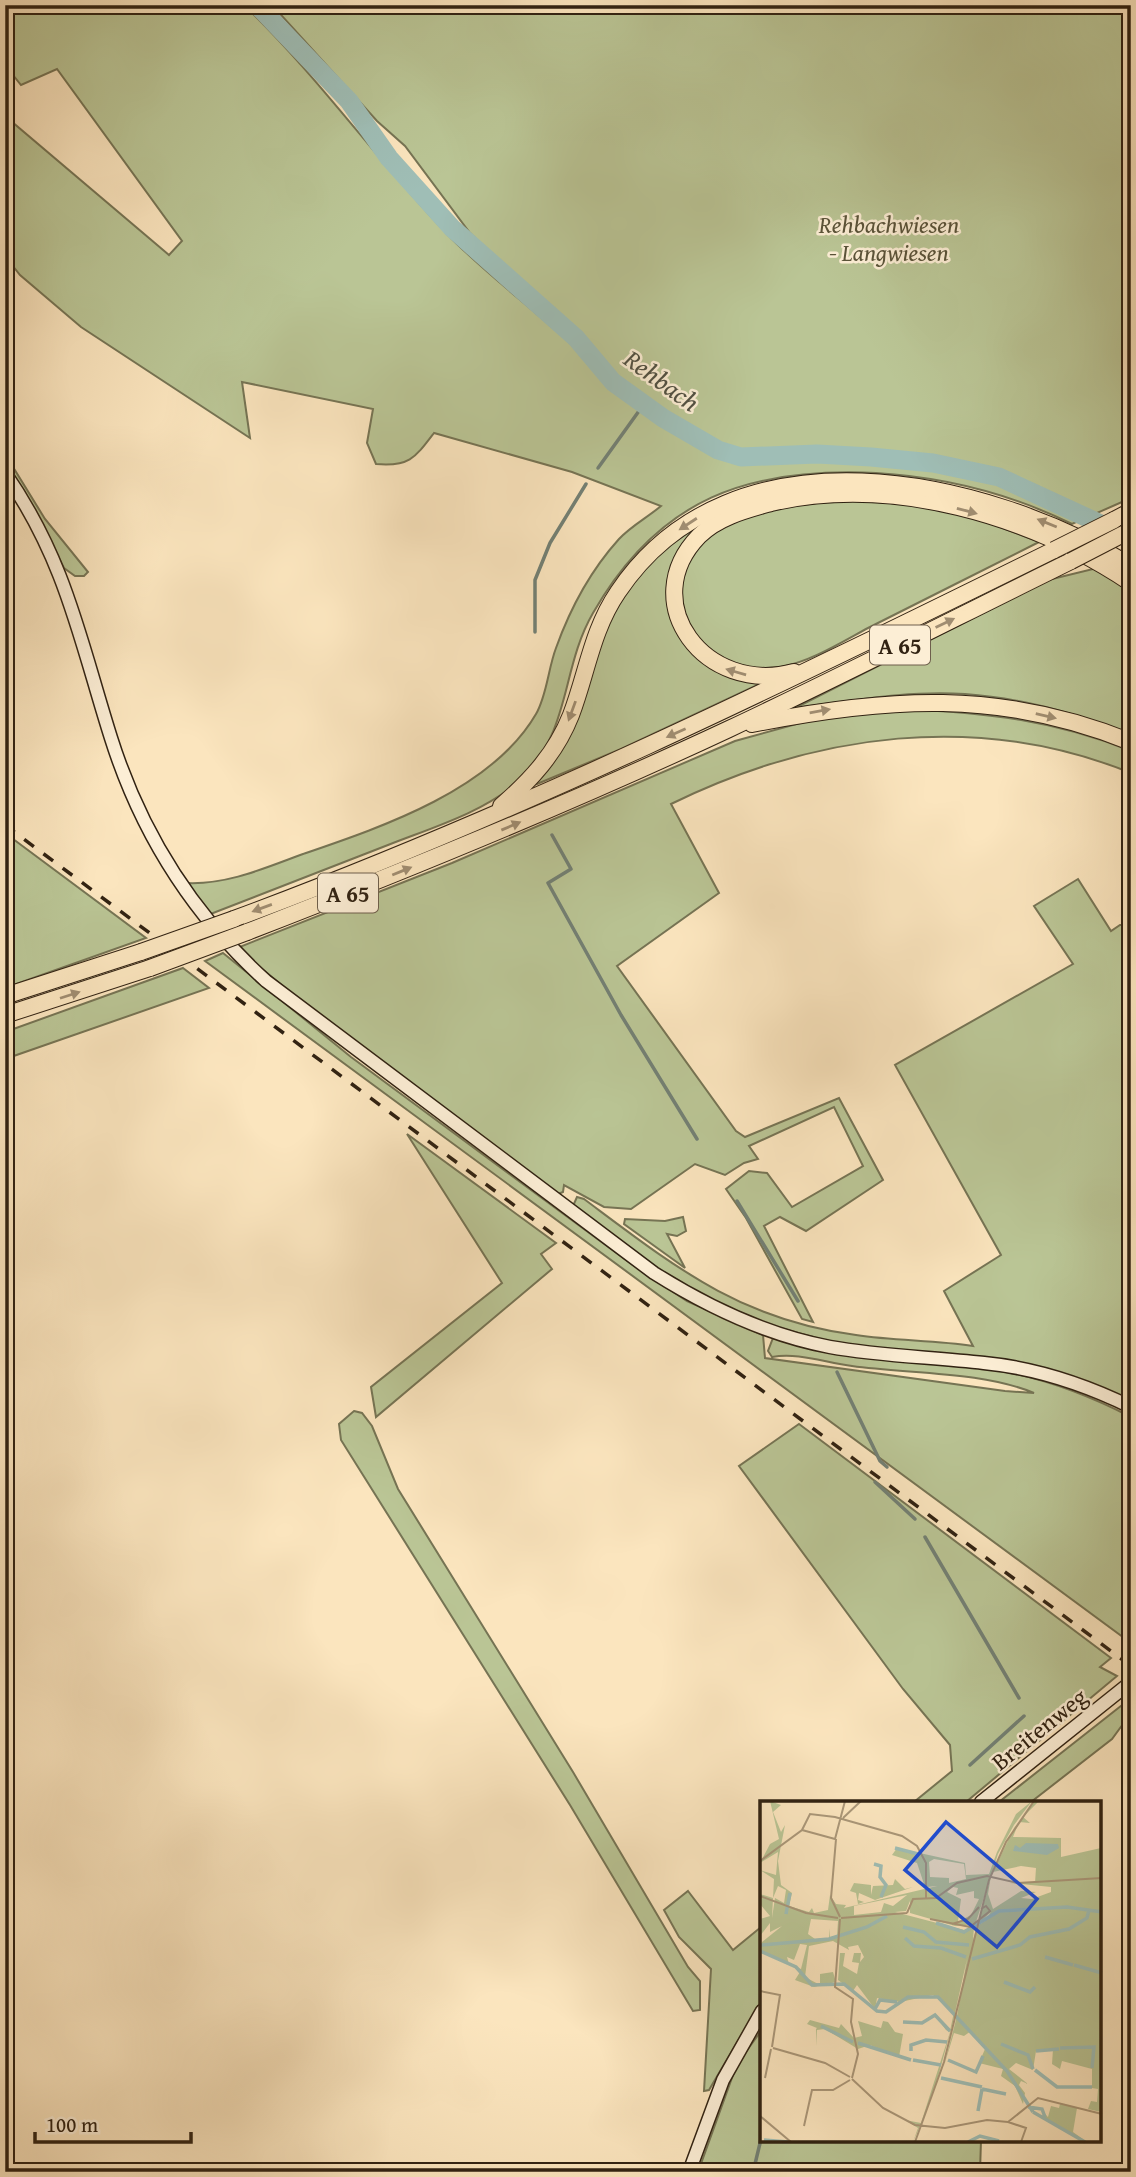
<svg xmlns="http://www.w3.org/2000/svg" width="1136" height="2177" font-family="'Gentium Book Plus',serif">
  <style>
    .green { fill: #bac595; stroke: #767454; stroke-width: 2 }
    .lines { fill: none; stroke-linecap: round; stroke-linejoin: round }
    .stream { stroke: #738074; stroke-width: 3.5 }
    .river { stroke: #9fbeb6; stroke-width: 19 }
    .secondary-casing { stroke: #312212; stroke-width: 15 }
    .highway-casing { stroke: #312212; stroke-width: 18 }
    .secondary { stroke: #fceed5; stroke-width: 12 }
    .highway { stroke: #fbe5be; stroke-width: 16 }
    .rail { stroke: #312212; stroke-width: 3.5; stroke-dasharray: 12 12; stroke-linecap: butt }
    .highway-bridge-casing { stroke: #312212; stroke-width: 18; stroke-linecap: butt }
    .highway-bridge { stroke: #fbe5be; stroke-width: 16 }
    .oneway { fill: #a08d71 }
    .labels { text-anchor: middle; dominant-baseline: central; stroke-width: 5; stroke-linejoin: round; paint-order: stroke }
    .shield { fill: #fceed5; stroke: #6e5f4c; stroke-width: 2 }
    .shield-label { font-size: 23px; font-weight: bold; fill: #312212 }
    .park-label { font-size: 24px; font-style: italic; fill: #5a5339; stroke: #fceed5 }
    .street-label { font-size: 24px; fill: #312212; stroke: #fceed5 }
    .water-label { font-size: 26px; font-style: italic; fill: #525143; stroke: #fceed5 }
    .inset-river { fill: none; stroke: #9fbeb6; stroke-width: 3.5 }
    .inset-road { fill: none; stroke: #aa9779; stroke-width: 2 }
    .view { fill: #1d4ed8; fill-opacity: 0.15; stroke: #1d4ed8; stroke-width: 3.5 }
    .inset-edge { fill: none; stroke: #312212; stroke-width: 3.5 }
  </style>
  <rect width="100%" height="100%" fill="#fbe5be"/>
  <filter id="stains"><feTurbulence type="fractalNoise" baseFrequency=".00286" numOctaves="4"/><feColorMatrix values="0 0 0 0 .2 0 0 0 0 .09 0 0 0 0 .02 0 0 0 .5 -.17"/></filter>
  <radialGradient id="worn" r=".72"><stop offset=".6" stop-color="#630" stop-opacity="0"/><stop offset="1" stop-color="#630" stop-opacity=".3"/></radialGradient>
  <g class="green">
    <path d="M5,5H244C318,76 377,161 448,235C486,274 531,307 571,344C593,365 611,388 636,406L639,401L470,233L405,146L377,121L272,5H1131V498L1072,524C1011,494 944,477 876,473C748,467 659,498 593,613C560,670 572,733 518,782C482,813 431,828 388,845C328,868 268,892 208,915L186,883C227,885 265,868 303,854C382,827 492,790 536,714C547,695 548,669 556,648C570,609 591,570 619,539C631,526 648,517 661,506L572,472L434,433C415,458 409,467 376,464L367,443L373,409L242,382L250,438L81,327L20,275L5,256V116L169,255L182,241L57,69L21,85L5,65Z"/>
    <path d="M5,454L45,519L88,572L84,576H75L64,568L24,491L5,466Z"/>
    <path d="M852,500L915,505L974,517L1039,542C982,571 925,599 868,628C842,642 810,662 781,667C759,671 727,667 709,653C678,627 671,574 701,544C739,506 803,504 852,500Z"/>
    <path d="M703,523C690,537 675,552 671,572C667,595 675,608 685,627C708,669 718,682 768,680L621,749L537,784L534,781L611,611L655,555Z"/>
    <path d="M1097,568L1131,590V735C1079,714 1021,698 965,694C908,690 851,701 795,708L1048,580Z"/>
    <path d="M905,709C987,713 1054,720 1131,751V773C978,711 816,733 671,804L719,893L617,966L736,1131L745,1137L839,1098L883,1180L806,1231L780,1217L764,1226L813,1322L802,1319L746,1218L726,1189L749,1171L767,1173L792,1207L863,1166L834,1107L749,1146L758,1159L744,1163L725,1175L695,1164L631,1209L604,1207L564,1185L563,1192L558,1194L321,1018L237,948L452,863L735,741L811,720Z"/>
    <path d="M5,833L146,938L5,988Z"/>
    <path d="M1078,879L1111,931L1120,925H1131V1402L1088,1382L835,1343L769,1325L712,1300L664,1273L573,1206L577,1197L584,1199C674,1266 740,1320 856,1335C895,1341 934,1340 973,1346L944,1291L1001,1255L895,1065L1073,964L1034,906Z"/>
    <path d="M223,953L351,1057L630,1263L687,1301L763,1335L765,1358L1005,1391L1034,1393C981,1371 909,1374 852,1366C826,1363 798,1352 772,1357L768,1351L773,1338C850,1360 928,1358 1006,1372C1048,1380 1092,1397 1131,1417V1643L205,961Z"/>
    <path d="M183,968L209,988L5,1059V1032Z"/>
    <path d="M407,1134L556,1243L541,1254L552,1269L376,1417L371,1387L502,1283Z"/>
    <path d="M683,1217L686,1231L677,1236L667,1234L685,1268L624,1224L625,1219L665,1221Z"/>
    <path d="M354,1411L362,1413L372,1426L398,1489L573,1772L688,1967L700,1981V2010L693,2011L570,1805L341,1440L339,1424Z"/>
    <path d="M799,1424L1111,1658L1100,1667L1117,1676L966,1802H914L952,1771L950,1745L903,1689L739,1466Z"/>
    <path d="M1131,1698V1713L1112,1739L1031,1802H999Z"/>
    <path d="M688,1891L733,1950L761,1927V2002L709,2090L704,2091L711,1969L679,1937L664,1910Z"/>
    <path d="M761,2031L762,2140H981L980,2172H698L737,2064Z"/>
  </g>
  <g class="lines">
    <g class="stream">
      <path d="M598,468L644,404"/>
      <path d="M535,632V580L550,543L586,484"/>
      <path d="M552,835L571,869L548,883L621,1015L697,1139"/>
      <path d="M737,1201L798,1301"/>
      <path d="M837,1372L880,1461L887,1467"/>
      <path d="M875,1482L915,1519"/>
      <path d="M925,1537L1019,1698"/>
      <path d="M970,1765L1024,1716"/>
      <path d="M755,2164L762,2135"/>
    </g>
    <path class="river" d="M257,5L349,101L389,158L452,228L576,338L613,382L663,418L718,450L741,457L817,454L871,457L933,463L999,477L1118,532"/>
    <defs>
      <g id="secondary">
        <path d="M5,473C66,561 80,640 111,738C141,833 193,915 266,981L654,1273C708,1307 766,1335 830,1347C880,1356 932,1357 984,1363C1035,1368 1084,1384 1131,1407"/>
        <path d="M981,1802L1131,1682"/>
        <path d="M689,2172L723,2080L762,2011"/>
      </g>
      <g id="highway">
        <path d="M1114,520L1131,511"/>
        <path d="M794,672C705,696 635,602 699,536C718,517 746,510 771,503C892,475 1029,515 1131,583"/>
        <path d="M752,724C887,697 1000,689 1131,742"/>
        <path d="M501,806C531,780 556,753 571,715C587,673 592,630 618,592C732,422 983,476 1131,566"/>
        <path d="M234,919C515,815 785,683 1054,550"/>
        <path d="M247,932C410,869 571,803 729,729C844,675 957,617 1071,561"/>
        <path d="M5,996L141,952"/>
        <path d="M5,1015L150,968"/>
      </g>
    </defs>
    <use href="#secondary" class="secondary-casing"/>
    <use href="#highway" class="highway-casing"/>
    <use href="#secondary" class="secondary"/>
    <use href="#highway" class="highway"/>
    <path class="rail" d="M5,825L1131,1666"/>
    <defs>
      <g id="highway-bridge">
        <path d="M1054,550L1114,520"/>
        <path d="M1071,561L1131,530"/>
        <path d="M141,952L234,919"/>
        <path d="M150,968L247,932"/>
      </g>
    </defs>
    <use href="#highway-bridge" class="highway-bridge-casing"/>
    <use href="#highway-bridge" class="highway-bridge"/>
  </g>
  <defs><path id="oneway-solid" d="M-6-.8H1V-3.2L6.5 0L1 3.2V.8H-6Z" transform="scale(1.75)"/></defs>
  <g class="oneway">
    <use href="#oneway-solid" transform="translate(967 511) rotate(15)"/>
    <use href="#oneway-solid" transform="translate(1047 523) rotate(-158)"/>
    <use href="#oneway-solid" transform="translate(688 524) rotate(147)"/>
    <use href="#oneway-solid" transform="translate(945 623) rotate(-26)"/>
    <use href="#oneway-solid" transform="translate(736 672) rotate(-164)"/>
    <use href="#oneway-solid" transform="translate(572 711) rotate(110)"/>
    <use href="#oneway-solid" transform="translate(820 711) rotate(-10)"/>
    <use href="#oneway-solid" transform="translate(1046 716) rotate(13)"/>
    <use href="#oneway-solid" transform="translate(676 733) rotate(156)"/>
    <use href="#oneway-solid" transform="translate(511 826) rotate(-23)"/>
    <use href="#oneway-solid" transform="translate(402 871) rotate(-22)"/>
    <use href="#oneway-solid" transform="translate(262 908) rotate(160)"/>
    <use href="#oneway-solid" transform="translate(70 995) rotate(-18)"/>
  </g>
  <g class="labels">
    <g class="shield">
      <rect x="870" y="625.5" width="60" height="39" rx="5"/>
      <rect x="318" y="873.5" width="60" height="39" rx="5"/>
    </g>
    <g class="shield-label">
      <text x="900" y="645">A 65</text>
      <text x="348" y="893">A 65</text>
    </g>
    <g class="park-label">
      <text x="889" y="224">Rehbachwiesen<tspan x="889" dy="28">- Langwiesen</tspan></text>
    </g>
    <g class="street-label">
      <text transform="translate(1039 1729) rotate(-39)">Breitenweg</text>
    </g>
    <g class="water-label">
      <text transform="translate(662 380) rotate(36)">Rehbach</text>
    </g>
  </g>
  <g transform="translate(760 1801)">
    <rect width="341" height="341" fill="#fbe5be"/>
    <path d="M10,0L21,4L13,11L21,31L25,24L18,60L21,84L32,92L29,105L49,111L52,107L54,112L68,109L70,94L76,103L86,104L84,107L177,85L167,86V71L165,86L157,62L132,54L137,47L205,62L206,74L229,73L237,51L256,13L272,0L254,24L238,53L215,124L195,125L150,112V100L146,110L135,111L204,129L214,126L213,139L217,125L225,120L231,111L218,123L231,75L228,93L233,108L261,90L276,91L261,97L272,98L291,91V86L250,82H275L276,67L261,65L233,71L254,27L275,0L278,1L263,16L270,22L259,21L253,36L301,37V56L341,47V311L328,308L331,300L337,301L338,288L332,287V268L302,260L300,268L292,263L293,248L276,250L273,269L256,262L249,268L268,283L261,280L259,284L265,292L263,303L255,285L241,275L243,268L219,262L225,248L211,230L204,235L194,232L184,265L197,215L207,158L193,221L178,276L163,318L153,341L158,327L145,319L161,322L190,231L186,229L175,214L190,230L194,211L173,194L140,201L117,197L115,208L97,184L93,190L78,179L80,152H85L83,165L97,173L99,162L92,161L94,152H101L100,161L104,156L98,144L88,146L89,149L73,140L49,145L45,176L60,184V173L73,171L76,181L54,186L35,179L40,171L31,164L41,168L47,144L40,143L34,159L27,156L29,163L0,150L2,141L22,125L10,131V122L0,135V118L10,115L0,103V93L13,97L12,117L15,97L24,102L26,89L18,85L13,97L14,78L0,69L16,74L18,51L0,62L10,43L19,38ZM174,58L204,63L206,78L189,82V77L170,76L169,61ZM193,86L198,87L196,94L214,90V97L219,98L211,114L198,121L201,98L187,91ZM147,94L133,105L124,102L121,111L94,114V105ZM51,118L78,120L77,135L70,136V127L69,137L55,138L48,133ZM135,78L145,88L153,86L115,99L99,92L98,99L104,101L98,103L96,92L90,90L94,82L111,84V94L113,85L133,84ZM50,219L79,227L81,223L94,237L102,235L98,220L121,227L123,220L128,221L135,231L143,233L139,256L110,244L98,248L65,228L57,229V245L56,228L57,227L47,223ZM300,303L317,307L313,331L327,341L281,317L285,313L288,316L291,305L299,307Z" fill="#bac595" fill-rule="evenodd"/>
    <path d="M266,42L298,43L299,47L287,54L253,50L255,44L260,47Z" fill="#9fbeb6"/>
    <path class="inset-river" d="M135,47L158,53M114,63L121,65L120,76L126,84L121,96M26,113L30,92M176,122L204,131L239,110L307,106L342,111M143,126L164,131L176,141L209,144M145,137L154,145L181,147L206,156M1,144L69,138L107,126L127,115M0,150L36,166L52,184L84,183L117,210L126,211L148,196H178L247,270L273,311M285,156L313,164M212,158L260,144L270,136L309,128L327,117L329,109M314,164L342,172M244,181L270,191L275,186M115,208L120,199L137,201M143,221L162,222L175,214L190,230M61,225L93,241M98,242L151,259M241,243L268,254L273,268M300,247L334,246L332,267M151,250V244L166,239L187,241M276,250L299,248M153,259L181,264M188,259L216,271L223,255M275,269L297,286H332M181,277L222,286M222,288L246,293M268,306L282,308L285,316M218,310L222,288M273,311L325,341M4,339L28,341M208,341L220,335L239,340"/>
    <path class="inset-road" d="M83,17L101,0M42,29L75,38L85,0M76,38L71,97L80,116M0,60L42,29L50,13L75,16L142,35L157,45L166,62V98M0,95L46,112L78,117M147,112L153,98L176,97L197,82L227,75L258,82L342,77M81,117L147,112M80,118L75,186L93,198L91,221L98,253L92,277M170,118L210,126L230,110L226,105L221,108M192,123L208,118L219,106M0,190L20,194L12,246M13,247L65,262L90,276M5,277L11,248M92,278L123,307L155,324L185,327L227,319L248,321M0,315L31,341M248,321L278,297L342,313M248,321L266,327L261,341M44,325L52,289H73L90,279M155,341L184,261L229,79L246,41L274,0"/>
    <path class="view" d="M186,21L277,98L237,146L145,69Z"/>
    <rect width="341" height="341" class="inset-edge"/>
  </g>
  <rect width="1136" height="2177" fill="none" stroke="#fbe5be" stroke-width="28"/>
  <rect x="7" y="7" width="1122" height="2163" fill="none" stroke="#312212" stroke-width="3.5"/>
  <rect x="14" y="14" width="1108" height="2149" fill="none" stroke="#312212" stroke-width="2"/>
  <path d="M35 2132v10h156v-10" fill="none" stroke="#312212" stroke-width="3.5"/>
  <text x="46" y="2132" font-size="21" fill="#312212" stroke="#fceed5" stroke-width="5" paint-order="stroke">100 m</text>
  <rect width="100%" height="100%" filter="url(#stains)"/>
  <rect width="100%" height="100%" fill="url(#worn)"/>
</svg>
